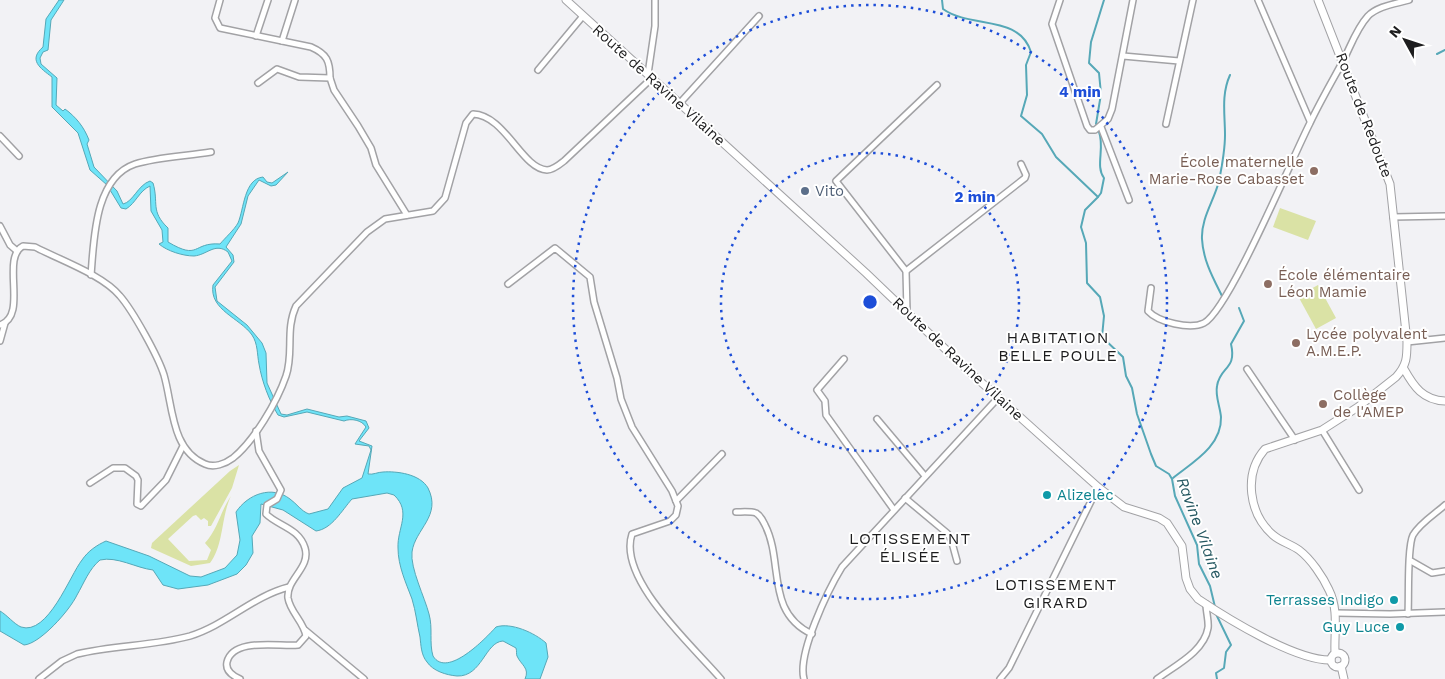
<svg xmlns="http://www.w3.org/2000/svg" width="1445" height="679" font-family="'Work Sans',sans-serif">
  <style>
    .green { fill: #dae2a5 }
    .water { fill: #6ee4f8; stroke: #56a8b7 }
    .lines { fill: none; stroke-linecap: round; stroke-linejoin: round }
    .stream { stroke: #56a8b7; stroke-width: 2 }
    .street-casing { stroke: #a2a2a5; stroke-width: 8 }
    .secondary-casing { stroke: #a2a2a5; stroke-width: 9 }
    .street { stroke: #fff; stroke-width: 5 }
    .secondary { stroke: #fff; stroke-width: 7 }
    .ring { fill: none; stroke: #1d4ed8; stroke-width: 2.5; stroke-dasharray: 2.5 5 }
    .education-dot { fill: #8d6e63; stroke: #fff; stroke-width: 2 }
    .service-dot { fill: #5c6f8a; stroke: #fff; stroke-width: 2 }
    .culture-dot { fill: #0f9aa8; stroke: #fff; stroke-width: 2 }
    .labels { text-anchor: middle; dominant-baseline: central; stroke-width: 4; stroke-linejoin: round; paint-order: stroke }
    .street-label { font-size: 15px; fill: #1d1d1e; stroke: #fff }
    .education-label { font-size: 15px; fill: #785e54; stroke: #fff; text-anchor: start }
    .service-label { font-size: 15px; fill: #4e5e75; stroke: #fff; text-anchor: start }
    .culture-label { font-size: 15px; fill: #0d838f; stroke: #fff; text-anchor: end }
    .neighbourhood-label { font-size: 16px; letter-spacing: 1px; fill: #1d1d1e; stroke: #fff }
    .water-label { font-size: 16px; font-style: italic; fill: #255861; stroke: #fff }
    .centre { fill: #1d4ed8; stroke: #fff; stroke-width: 2.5 }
    .ring-label { font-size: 15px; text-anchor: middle; font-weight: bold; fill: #1d4ed8; stroke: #fff; stroke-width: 4; stroke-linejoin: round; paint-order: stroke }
  </style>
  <rect width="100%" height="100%" fill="#f2f2f5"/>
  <g class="green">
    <path d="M1280,208L1316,221L1308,240L1273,227Z"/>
    <path d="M1318,285L1336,318L1316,329L1298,296Z"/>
    <path d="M239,465L232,488L211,526H208V521L204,518L201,520L196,515L193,516L168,539L189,561L207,560L211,550L205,543C218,529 220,512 231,496C221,516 224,545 210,563L191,566L151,548L152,543L230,471Z"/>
  </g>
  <path class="water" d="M59,0H64L51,20L48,50L43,52L40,58L41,64L57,78L56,105L63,111L65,109C76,117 84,127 89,140L87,144L94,167L117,191L123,204C133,202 138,185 150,181L153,183C159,203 150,211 168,228V242C200,261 192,242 220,244C225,238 234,230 238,223C244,209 244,179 263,177L267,182L272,183L288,172L276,185L271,186L259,180L248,196L241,224L226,247L233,255L234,262L215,287L217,301L247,325L262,343L266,353L267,383L281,414L287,415L307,409L339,417L347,416L366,421L369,428L359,441L372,446L368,474C373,475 378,472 383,472C397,471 420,474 428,488C442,516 415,529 412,552C410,568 425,598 429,614C433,628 429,643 433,656C447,679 486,638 496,627C511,622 535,633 546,643L548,657L540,679H525C530,668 521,665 517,656C516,654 517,651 516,648L503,641C485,642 482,677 457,676C446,675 433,671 427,662C421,655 421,645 420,637C417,624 416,612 412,599C406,583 398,566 398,548C397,528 412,512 394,495L387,493L352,499C342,510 332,529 316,531L283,510L261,504L260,523L252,536L253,553L246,565L237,574L208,585L178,589L163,585L153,570C136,568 117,556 100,560C89,569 84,583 77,595C70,610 40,644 24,645L0,631V611C7,615 14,624 21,627C48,636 70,575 82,560C88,551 97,545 106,541L149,556L190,576L201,577L225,568L237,555L240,540L236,512C248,494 272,485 290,499C297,504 301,511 309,514L328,509L343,488L362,478L371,450L369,446L355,444L366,427C362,420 351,418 344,421L307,412L284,417L278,415C269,400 262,382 259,364C257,354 258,344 252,335C240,318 209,310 213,285L232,261L228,252C215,242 207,255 194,256C183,256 167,251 159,244L163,242L162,230L151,211L150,186C139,191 136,203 126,209L121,208L107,185L90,170L78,133L52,107V77C40,68 28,60 43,47L46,19Z"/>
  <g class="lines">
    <g class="stream">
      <path d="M942,0L943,9C971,29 1019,14 1031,52L1026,65L1027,95L1021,116L1042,134L1056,157L1098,197L1085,210L1081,227L1086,243L1087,283L1100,297L1104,316L1102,337L1123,357L1126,376L1132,388L1137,414L1151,454L1156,466L1169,474L1172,479L1175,496L1197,545L1199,564L1210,586L1215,607"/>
      <path d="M1437,54L1445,50"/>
      <path d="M1096,124L1101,94L1099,73L1089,63L1091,42L1104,0"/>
      <path d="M1098,197L1101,193L1104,178C1095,166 1105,148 1099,132"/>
      <path d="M1222,296C1213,278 1203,260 1202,239C1201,218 1214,201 1219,181C1222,166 1225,150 1225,135C1225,114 1221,95 1230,75"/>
      <path d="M1173,478C1193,462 1222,446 1221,417C1220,406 1215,396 1217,386C1220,366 1237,370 1231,344L1244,321L1239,308"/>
      <path d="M1216,614L1231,645L1226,652L1224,668L1216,673L1217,679"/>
    </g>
    <defs>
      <g id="street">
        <path d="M220,0L215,18L220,28L311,47C327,54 330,61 330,78"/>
        <path d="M1060,0L1052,24L1087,126L1090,130H1095L1108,119L1112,109L1133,0"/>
        <path d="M1258,0L1310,121"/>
        <path d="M256,36L268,0"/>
        <path d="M282,41L295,0"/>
        <path d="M1123,56L1179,61"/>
        <path d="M538,70L583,16"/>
        <path d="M648,74L655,26V0"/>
        <path d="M258,83L277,69L299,77L330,78L334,90L358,126L371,148L376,165L407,215"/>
        <path d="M679,104L759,16"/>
        <path d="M1166,124L1193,0"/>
        <path d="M1101,127L1129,200"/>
        <path d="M0,136L19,156"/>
        <path d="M1393,217L1445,216"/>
        <path d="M0,226L10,245L17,251"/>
        <path d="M906,271L1025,178L1026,175L1021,164"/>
        <path d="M91,275C94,241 94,178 135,164C157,157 187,156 211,152"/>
        <path d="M508,284L555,248L590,277L594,302L617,378L621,399L632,427L672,491L678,506L676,515L670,521L632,534C617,579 693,646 721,679"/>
        <path d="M1151,288L1148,311C1158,322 1190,330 1204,323C1229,310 1293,156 1310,123C1320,102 1331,83 1342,63C1350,48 1356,29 1368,16C1378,6 1395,4 1409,0"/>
        <path d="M907,312L906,271L836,181L937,85"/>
        <path d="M0,325C29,316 0,258 23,246L35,247C60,260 103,275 120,296C133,311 158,356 164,375C173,406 171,450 205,464C214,468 225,464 233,458C254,441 277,402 286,376C294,353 285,330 296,306L367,232L385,219L433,211L445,198L466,123L473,114C505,115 522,169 547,170C553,170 559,165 564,161L652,78"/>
        <path d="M0,341L5,323"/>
        <path d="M1407,342L1445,338"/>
        <path d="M844,359L817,390L825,401L826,415L894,510"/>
        <path d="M1247,369L1295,440"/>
        <path d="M877,419L925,476"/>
        <path d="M1322,430L1359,490"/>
        <path d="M90,483L113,468H125L136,476L138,480L137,504L141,506L166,480L183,446"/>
        <path d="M905,498L947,533L951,539L957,561"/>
        <path d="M676,501L722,454"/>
        <path d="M736,512C742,512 750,511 756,513C761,516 763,521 765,525C784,562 765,612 812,634"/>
        <path d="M1411,561L1432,573L1445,571"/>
        <path d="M1336,613L1390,614L1445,612"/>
        <path d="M1408,614C1409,598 1407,547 1413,535C1420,523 1435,514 1445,505"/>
        <path d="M305,630L364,679"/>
        <path d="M39,679L62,661L77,654C114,645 154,646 190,636C226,625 253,596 289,587"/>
        <path d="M240,679C233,676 225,671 227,662C233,637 280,647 298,645L306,636C304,622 290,612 288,598C286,579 311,568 305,548C299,528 278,526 266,514L267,505L277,499L281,490L259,451L256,431"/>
        <path d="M804,679C797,654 828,590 842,567L998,398"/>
        <path d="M1000,679L1009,668L1098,487"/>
        <path d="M1157,679C1174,666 1204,652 1208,628C1209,621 1206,612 1206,604"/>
      </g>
      <g id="secondary">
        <path d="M566,0L866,273L962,365L1098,487L1124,507L1159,518L1167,523L1182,546L1186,578L1190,589L1198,599C1228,619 1296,661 1331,660"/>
        <path d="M1318,0L1390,184L1407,342C1407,357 1407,365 1396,377L1358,407L1322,430L1265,449C1243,474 1249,514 1273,535C1281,542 1291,544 1299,550C1311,559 1323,577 1329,590C1339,610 1334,632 1335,653"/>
        <path d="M1404,369C1414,387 1423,400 1445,401"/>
        <circle cx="1338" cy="660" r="7"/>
        <path d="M1341,666L1344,679"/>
      </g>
    </defs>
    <use href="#street" class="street-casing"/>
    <use href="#secondary" class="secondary-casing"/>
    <use href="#street" class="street"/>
    <use href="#secondary" class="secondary"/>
  </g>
  <g class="ring">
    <circle cx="870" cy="302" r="149"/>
    <circle cx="870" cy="302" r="297"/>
  </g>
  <g class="education-dot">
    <circle cx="1314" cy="171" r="5"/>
    <circle cx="1268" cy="284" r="5"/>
    <circle cx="1296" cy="343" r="5"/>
    <circle cx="1323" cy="404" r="5"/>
  </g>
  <circle class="service-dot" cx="805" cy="191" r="5"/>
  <g class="culture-dot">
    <circle cx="1047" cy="495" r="5"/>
    <circle cx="1394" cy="600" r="5"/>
    <circle cx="1400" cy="627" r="5"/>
  </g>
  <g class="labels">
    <g class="street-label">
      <text transform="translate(659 85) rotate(42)">Route de Ravine Vilaine</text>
      <text transform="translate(1364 115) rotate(69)">Route de Redoute</text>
      <text transform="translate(958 359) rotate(43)">Route de Ravine Vilaine</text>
    </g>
    <g class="education-label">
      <text x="1304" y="162" text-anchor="end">École maternelle<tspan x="1304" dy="17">Marie-Rose Cabasset</tspan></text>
      <text x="1278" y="275">École élémentaire<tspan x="1278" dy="17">Léon Mamie</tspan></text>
      <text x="1306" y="334">Lycée polyvalent<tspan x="1306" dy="17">A.M.E.P.</tspan></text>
      <text x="1333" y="395">Collège<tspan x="1333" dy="17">de l'AMEP</tspan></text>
    </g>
    <g class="service-label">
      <text x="815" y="191">Vito</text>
    </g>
    <g class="culture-label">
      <text x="1057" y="495" text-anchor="start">Alizelec</text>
      <text x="1384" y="600">Terrasses Indigo</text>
      <text x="1390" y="627">Guy Luce</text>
    </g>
    <g class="neighbourhood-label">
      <text x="1058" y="337">HABITATION<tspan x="1058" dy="18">BELLE POULE</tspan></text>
      <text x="910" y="538">LOTISSEMENT<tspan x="910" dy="18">ÉLISÉE</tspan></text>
      <text x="1056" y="584">LOTISSEMENT<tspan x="1056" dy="18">GIRARD</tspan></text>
    </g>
    <g class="water-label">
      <text transform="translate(1200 528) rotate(70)">Ravine Vilaine</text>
    </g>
  </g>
  <circle cx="870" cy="302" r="8" class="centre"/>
  <g class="ring-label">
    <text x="1080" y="97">4 min</text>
    <text x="975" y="202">2 min</text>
  </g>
  <g transform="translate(1405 40) rotate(310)" stroke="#ffffff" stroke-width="4" paint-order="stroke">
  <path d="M0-4L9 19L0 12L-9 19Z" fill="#1d1d1e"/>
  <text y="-8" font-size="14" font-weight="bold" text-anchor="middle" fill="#1d1d1e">N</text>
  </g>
</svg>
